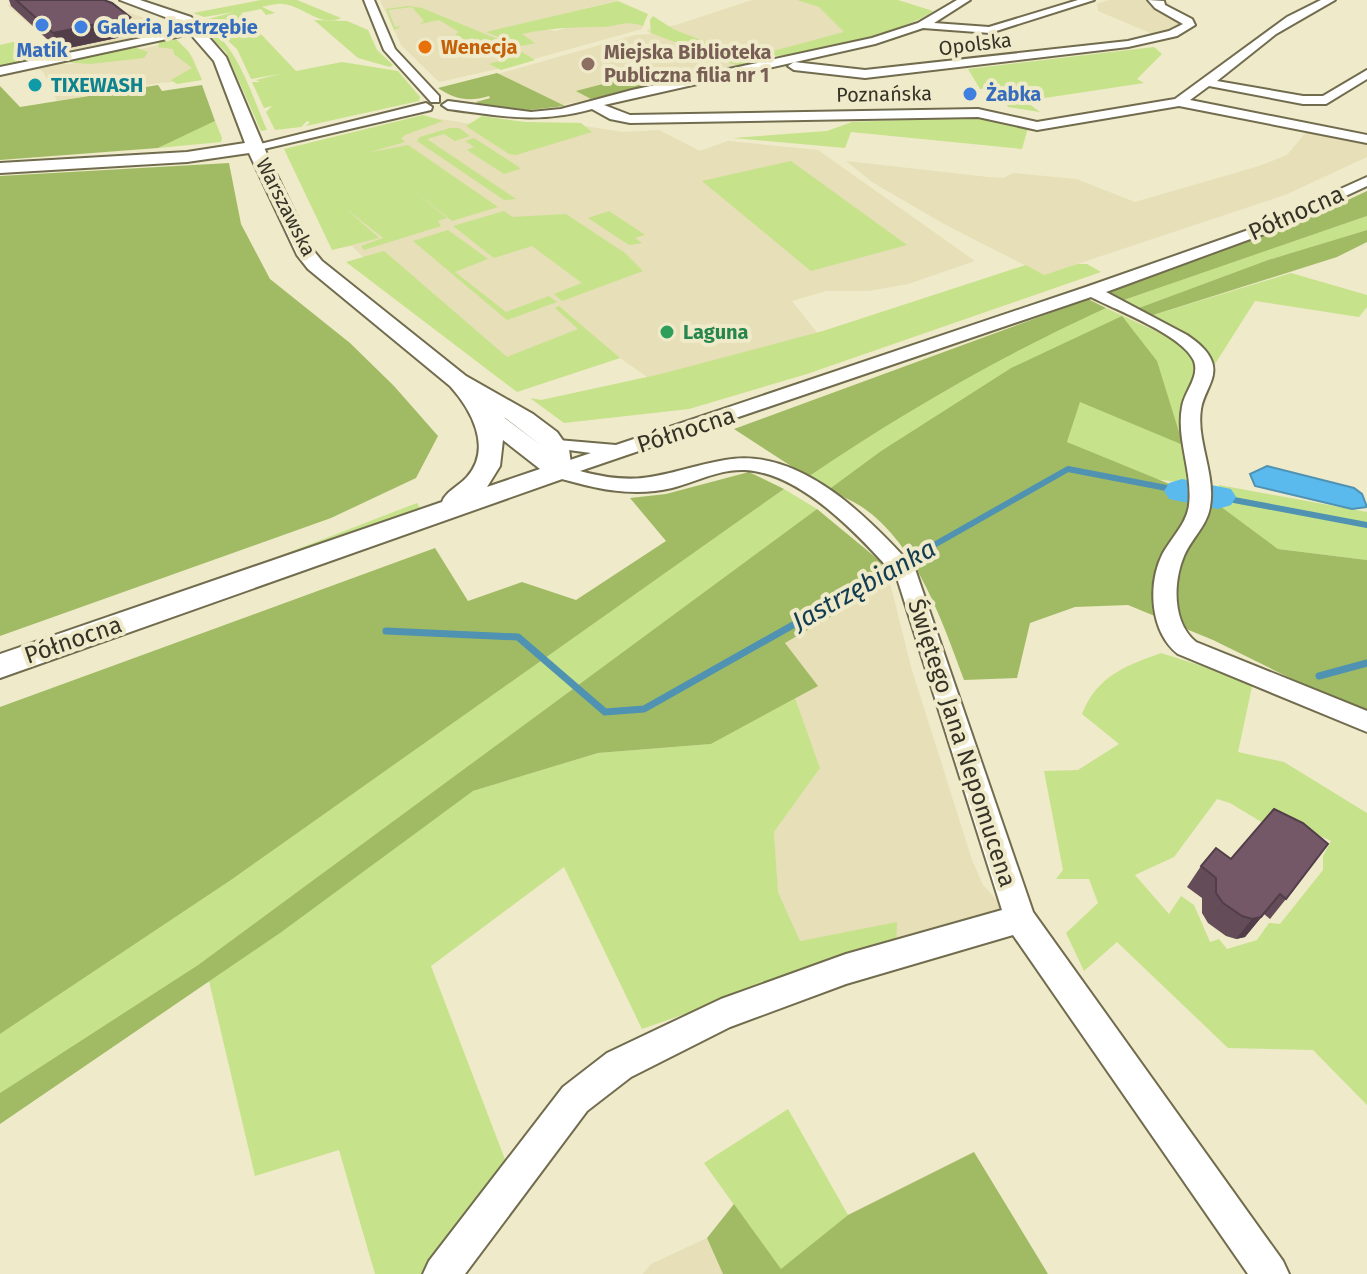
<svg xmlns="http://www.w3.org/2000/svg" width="1367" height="1274" font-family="'Fira Sans',sans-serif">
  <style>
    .built { fill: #e6dfb7 }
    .green { fill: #c6e28b; fill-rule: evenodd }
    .forest { fill: #a1bb64 }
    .water { fill: #5abaee; stroke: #4f92b2; stroke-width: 2 }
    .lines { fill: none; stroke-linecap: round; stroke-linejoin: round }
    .stream-far1 { stroke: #4f92b2; stroke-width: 6 }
    .stream { stroke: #4f92b2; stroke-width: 7 }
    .river { fill: #5abaee; fill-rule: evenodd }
    .minor-casing { stroke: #716c4e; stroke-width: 4 }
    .tertiary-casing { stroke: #716c4e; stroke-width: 4 }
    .minor { fill: #fff; fill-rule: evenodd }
    .tertiary { fill: #fff; fill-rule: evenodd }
    .wall { fill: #654c59 }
    .shaded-wall { fill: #523e49 }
    .building { fill: #755868; stroke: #523e49; stroke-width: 2 }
    .shop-dot { fill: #3f7fe0; stroke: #efeac9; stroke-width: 3 }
    .food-dot { fill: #e8710a; stroke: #efeac9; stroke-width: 3 }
    .education-dot { fill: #8d6e63; stroke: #efeac9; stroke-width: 3 }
    .culture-dot { fill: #0f9aa8; stroke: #efeac9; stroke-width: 3 }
    .leisure-dot { fill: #2e9e5b; stroke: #efeac9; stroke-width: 3 }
    .labels { text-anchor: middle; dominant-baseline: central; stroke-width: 8; stroke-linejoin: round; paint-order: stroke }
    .far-shop-label { font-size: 20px; font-weight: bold; fill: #366cbe; stroke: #efeac9; text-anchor: start }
    .far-street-label { font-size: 20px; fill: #353327; stroke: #efeac9 }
    .far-food-label { font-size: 20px; font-weight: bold; fill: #c56008; stroke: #efeac9; text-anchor: start }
    .far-education-label { font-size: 20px; font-weight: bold; fill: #785e54; stroke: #efeac9; text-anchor: start }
    .far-culture-label { font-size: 20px; font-weight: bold; fill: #0d838f; stroke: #efeac9; text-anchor: start }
    .far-leisure-label { font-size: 20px; font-weight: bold; fill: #27864d; stroke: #efeac9; text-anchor: start }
    .street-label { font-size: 24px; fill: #353327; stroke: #efeac9 }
    .water-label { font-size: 26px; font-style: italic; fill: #123c51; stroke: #efeac9 }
  </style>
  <rect width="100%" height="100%" fill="#efeac9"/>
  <g class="built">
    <path d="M94,0L144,18L169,32L62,53L7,5Z"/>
    <path d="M380,0H620L488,32L522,46L534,42L520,34L546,29L556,31L577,25L602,27L629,21L643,26L642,29L502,68L439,82L401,45Z"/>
    <path d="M752,0H887L881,27L752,57L718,44L759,62L562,105L498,74L635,35L651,34L646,30L676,25Z"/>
    <path d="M1109,0H1159L1170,3L1166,7L1192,19L1194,26L1167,40L1098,11L1097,4Z"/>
    <path d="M178,41L193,58L202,80L159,83L57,101L44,73L36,66L62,60V64H70Z"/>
    <path d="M428,117L472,124H571L623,132L659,130L700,151L728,141L818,150L975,261L908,284L868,291H826L792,301L818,334L650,379L620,358L529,387L353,261L363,257L352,246L341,248L318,209L292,153Z"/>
    <path d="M1307,131L1367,142V157L1285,195L1044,275L944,224L872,182L846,161L988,177L1003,178L1014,173L1076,179L1135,202L1259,166L1287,155Z"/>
    <path d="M890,583L911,667L972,860L983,885L1005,909L896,946V923L800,941L778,892L774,832L820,768L795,698L817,686L784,644Z"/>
    <path d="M707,1238L723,1274H643L651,1264Z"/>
  </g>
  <g class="green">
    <path d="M261,0H297L341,18C319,28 303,5 282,4C276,3 268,6 262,7L275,13L266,15L261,9L241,13L296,71L342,62L398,71L420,97L419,101L306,126L310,122L307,121L301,127L275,130L266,112L272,106L264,108L252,82H260L256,80L280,74L251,79L237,49L205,20L234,12L204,17L193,13Z"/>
    <path d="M797,0H898L933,11C907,31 792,64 762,54L844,32L819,7Z"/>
    <path d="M618,1L648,14L643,26C626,19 616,27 599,27C572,27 548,28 522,34L535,43L522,46L486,32Z"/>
    <path d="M408,6L422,8L507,43L535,60L501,70L489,64L509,58L506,55L514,52L498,44L487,47L472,38L465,40L455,34L459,32L439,20L420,24L424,21L412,7L388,10L395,27L402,26L394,30L386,9Z"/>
    <path d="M190,16C235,34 249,89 267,130L261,131L226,52L189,18Z"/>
    <path d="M653,16L673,29L758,63L741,67L651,33L650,20Z"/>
    <path d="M314,20L347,21L368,30L377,50L393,65L390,67L358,58Z"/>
    <path d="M175,38L189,52L202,80L177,84L171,80L192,68L174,54L173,49L158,47L159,42Z"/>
    <path d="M22,40L39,58L0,69V45Z"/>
    <path d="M134,47L148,52L144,58L90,64L65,62Z"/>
    <path d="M1154,47L1162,54L1137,79L1144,83L1025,101L1040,112L1008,107L997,87L980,89L968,69Z"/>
    <path d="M423,115L443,121L405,135L401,138L405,142L367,153L408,145L498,207L452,221L406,184L447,218L438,221L441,226L364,250L361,246L383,238L344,207L379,238L332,250L284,149Z"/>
    <path d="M482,116L525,122L581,123L592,132L516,155L509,154L466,126Z"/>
    <path d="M976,117L1028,128L1022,149L851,132L845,148L733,138L827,131L852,122Z"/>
    <path d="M215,121L222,138L221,142L158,148Z"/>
    <path d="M450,128H459L470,136L455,141L444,134L427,139L516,199L504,200L417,141L420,137Z"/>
    <path d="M474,138L519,167L520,169L504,174L467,150L474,147L465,141Z"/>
    <path d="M791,161L907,245L811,271L702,181Z"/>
    <path d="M504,211L512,217L566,214L625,253L643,271L562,301L554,294L582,283L532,246L494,258L453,226Z"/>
    <path d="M609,211L645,235L635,238L642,243L629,245L588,218Z"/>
    <path d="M1367,216V230L1268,260L1136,309L1121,301Z"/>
    <path d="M448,230L488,259L455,272L506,312L549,296L557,302L507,320L413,241Z"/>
    <path d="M384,251L507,357L578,329L555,308L559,306L620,358L517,392L346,262Z"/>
    <path d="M1077,264H1087L1101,272L807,374L689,409L564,423L530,398L541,400L661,374L823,331L1026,265L1044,275Z"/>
    <path d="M1291,273L1367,295V307L1359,317L1255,301L1215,364L1195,342L1150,316Z"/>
    <path d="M1106,308L1188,346L1198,364L1190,484L1155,479L1067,442L1080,401L1181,444L1011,368L881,451L828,490L808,477C904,412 1001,356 1106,308Z"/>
    <path d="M1219,485L1367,512V560L1278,549L1216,503Z"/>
    <path d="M784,489L817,509L198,965L0,1093V1034L231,880Z"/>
    <path d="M417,503L421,510L0,655L248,568Z"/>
    <path d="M1161,653L1253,682L1238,752L1284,762L1367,813V1105L1313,1050L1228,1048L1117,942L1084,971L1066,933L1098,903L1089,879H1056L1063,870L1044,771L1078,770L1119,744L1082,714C1097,676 1125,666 1161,653ZM1217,799L1230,803L1263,823L1284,819L1331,841L1323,856V870L1280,924L1269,923L1257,940L1227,949L1219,939L1210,942L1194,905L1181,896L1169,914L1135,875L1174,857Z"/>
    <path d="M795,698L820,768L774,832L778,892L800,941L897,922L896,946L824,965L642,1029L564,867L431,966L506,1162L424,1274H375L339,1150L255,1176L209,981L473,791L598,753L711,744Z"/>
    <path d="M788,1109L848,1215L781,1270L704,1163Z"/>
  </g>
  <g class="forest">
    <path d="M497,73L565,106L529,110L479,104L476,102L490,98L489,96C469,102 456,100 438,88Z"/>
    <path d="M625,74L654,84L591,99L576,91L618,80L614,77Z"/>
    <path d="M158,85L162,91L202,85L215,121L158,148L0,160V86L20,107Z"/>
    <path d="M229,163L241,224L270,279L350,343L394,386L438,436L416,478L331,518L0,636V176Z"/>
    <path d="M1367,191V216L1121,301L1107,292L1309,218Z"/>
    <path d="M1367,230V242L1337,257L1150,316L1136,309L1268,260Z"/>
    <path d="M1088,299L1106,308C1001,356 904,412 808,477L734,429Z"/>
    <path d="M1122,316L1157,361L1183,445L1080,402L1067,442L1216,503L1278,549L1367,560V716L1213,640L1128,605L1075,607L1030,623L1017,678L964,680C942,621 916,543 862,507C851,500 839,495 828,490L881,451L1011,368Z"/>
    <path d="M749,472L784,489L231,880L0,1034V707L435,548L468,601L522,582L576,600L666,541L630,498L666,494Z"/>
    <path d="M817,509L880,561L890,583L785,643L818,686L711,744L598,753L473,791L280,933L0,1124V1093L198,965Z"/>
    <path d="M974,1152L1048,1274H723L707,1238L734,1204L781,1269L848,1215Z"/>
  </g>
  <path class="water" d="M1267,466L1354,488L1362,494L1367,507L1352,509L1255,486L1250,474Z"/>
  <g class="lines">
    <g class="stream-far1">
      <path d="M1218,497L1367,525"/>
      <path d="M890,570L1068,469L1182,491"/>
    </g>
    <g class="stream">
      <path d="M386,631L518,637L605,712L644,709L894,568"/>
      <path d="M1319,676L1367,663"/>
    </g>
    <path class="river" d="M1182,479L1231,489L1236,497L1231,505L1218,509L1169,499L1164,491L1169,483Z"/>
    <defs>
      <g id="minor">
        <path d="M364,0H374L395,49L439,96V102H431L384,50Z"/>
        <path d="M957,0H970L934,23L989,27L1078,0H1094L990,33L923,28L875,44L604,105L630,115L978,109L1037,122L1175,99L1287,17L1321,0H1335L1276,34L1217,81L1303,96H1323L1367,70V79L1326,104H1303L1209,86L1190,100L1367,135V143L1179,106L1037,130L978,117L630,123L610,119L592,109C537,124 503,116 448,109L442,105L448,101L531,112L561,109L632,90L872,38L918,23Z"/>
        <path d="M1148,0L1164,1L1165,5L1192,19L1195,25L1177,36L1128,47L865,78L794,70L788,66L794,62L865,70L1128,41L1169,31L1183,24L1155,8Z"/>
        <path d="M195,27L201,30L199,32L0,75V67Z"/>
        <path d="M426,103L432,107L431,110L255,151L248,147Z"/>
        <path d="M1367,177V186L1264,234L1106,292L1187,335C1197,342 1208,350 1212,362C1218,378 1203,393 1201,409C1196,441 1216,474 1210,507C1207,526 1191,539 1184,556C1173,582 1172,623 1196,642L1367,711V732L1178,654C1150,632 1147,584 1163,553C1172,537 1187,523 1189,505C1193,472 1176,439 1182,407C1184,392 1200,377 1194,361C1183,335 1116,310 1091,297L580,471C646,489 664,471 725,460C800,446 870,519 915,569L1033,912L1283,1261L1289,1274H1248L1013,935L846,984L730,1027L631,1077L587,1111L465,1274H423L429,1261L563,1087L607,1053L721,999L846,954L1002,910L897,578C861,537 801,472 744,470C719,469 696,482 672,488C631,498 592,488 552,476L549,471L552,466L591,453L546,447L543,443L546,439L616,445L1086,287L1254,228Z"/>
      </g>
      <path id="tertiary" d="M120,0H140L191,17L226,57L269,159L313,250L322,261L466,376L533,414L557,432L569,449L572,471L568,477L0,678V654L442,502C445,492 459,486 467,477C493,448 471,409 450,386L308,269L297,255L249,153L187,162L0,173V163L187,152L245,143L214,61L181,23ZM504,417L542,446L506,419ZM503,440L540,469L487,487L500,466Z"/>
    </defs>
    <use href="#minor" class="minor-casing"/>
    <use href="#tertiary" class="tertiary-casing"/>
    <use href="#minor" class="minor"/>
    <use href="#tertiary" class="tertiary"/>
  </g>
  <g class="wall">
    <path d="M9,0H104L136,34L59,50L11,6Z"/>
    <path d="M1231,859L1286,899L1270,919L1264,914L1245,937L1236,939L1226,936L1208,923L1202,913V898L1187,887L1201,866Z"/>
  </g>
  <g class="shaded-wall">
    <path d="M130,17L136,34L59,50L53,33Z"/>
    <path d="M1264,914L1245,937L1236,939L1252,919Z"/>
  </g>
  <g class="building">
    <path d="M16,0H104L112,3L130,17L53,33Z"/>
    <path d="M1274,809L1303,823L1328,844L1286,899L1280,894L1261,917L1252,919L1242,916L1223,903L1216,893V878L1201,866L1216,848L1231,859Z"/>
  </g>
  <g class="shop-dot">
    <circle cx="42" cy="25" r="8"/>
    <circle cx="81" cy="27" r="8"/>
    <circle cx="970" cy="94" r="8"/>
  </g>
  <circle class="food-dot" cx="425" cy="47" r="8"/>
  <circle class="education-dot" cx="588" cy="64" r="8"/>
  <circle class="culture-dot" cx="35" cy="85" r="8"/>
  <circle class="leisure-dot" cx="667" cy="332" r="8"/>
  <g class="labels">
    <g class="far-shop-label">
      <text x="97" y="27">Galeria Jastrzębie</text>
      <text x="42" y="50" text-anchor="middle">Matik</text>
      <text x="986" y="94">Żabka</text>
    </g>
    <g class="far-street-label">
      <text transform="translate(975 44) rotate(-7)">Opolska</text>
      <text transform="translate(884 94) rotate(-1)">Poznańska</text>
      <text transform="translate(286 207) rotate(63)">Warszawska</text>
    </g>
    <g class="far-food-label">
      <text x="441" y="47">Wenecja</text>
    </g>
    <g class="far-education-label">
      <text x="604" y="52">Miejska Biblioteka<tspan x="604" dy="23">Publiczna filia nr 1</tspan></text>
    </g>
    <g class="far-culture-label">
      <text x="51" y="85">TIXEWASH</text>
    </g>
    <g class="far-leisure-label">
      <text x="683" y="332">Laguna</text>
    </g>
    <g class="street-label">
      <text transform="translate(1296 213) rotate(-24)">Północna</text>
      <text transform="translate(686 430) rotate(-18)">Północna</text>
      <text transform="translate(73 640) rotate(-19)">Północna</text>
      <text transform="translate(962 743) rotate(72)">Świętego Jana Nepomucena</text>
    </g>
    <g class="water-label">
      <text transform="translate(864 585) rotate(-29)">Jastrzębianka</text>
    </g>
  </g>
</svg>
